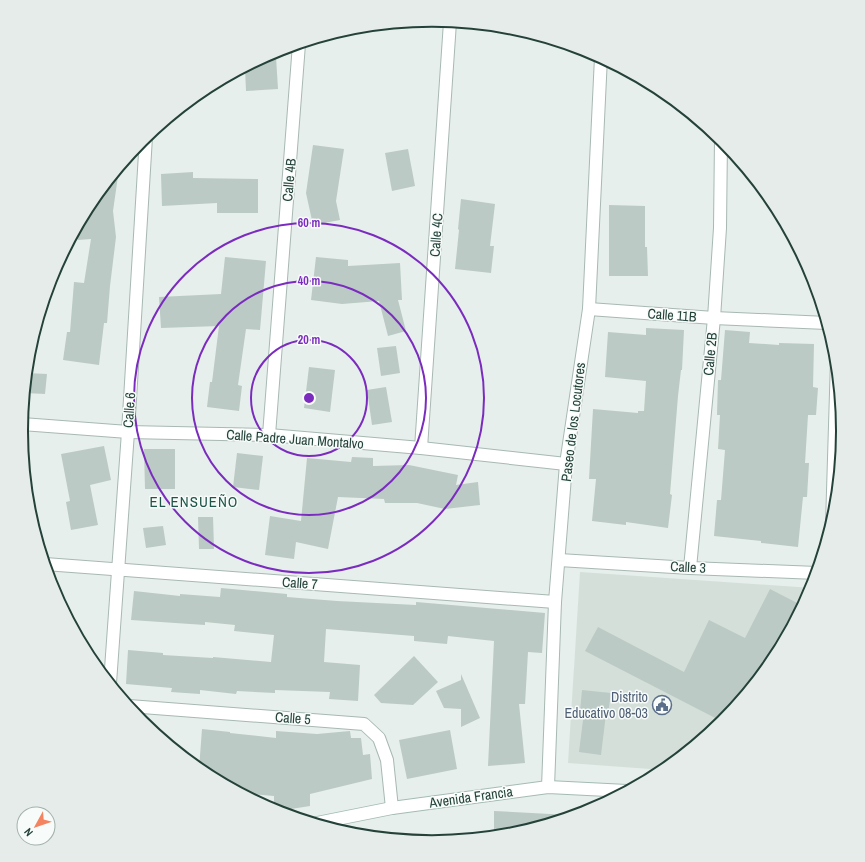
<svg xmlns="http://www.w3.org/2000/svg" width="865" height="862" font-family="'Archivo Narrow',sans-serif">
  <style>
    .built { fill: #d4dfda }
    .building { fill: #bbcac4 }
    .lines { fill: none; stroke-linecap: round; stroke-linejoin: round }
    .street-casing { stroke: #a8b8b2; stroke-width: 14 }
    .secondary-casing { stroke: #a4bbb3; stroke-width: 14 }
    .street { stroke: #fff; stroke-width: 12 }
    .secondary { stroke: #fff; stroke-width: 12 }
    .ring { fill: none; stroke: #7b2cbf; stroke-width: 2 }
    .labels { text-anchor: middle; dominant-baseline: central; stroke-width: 3; stroke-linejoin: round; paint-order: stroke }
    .street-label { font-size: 14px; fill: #24423a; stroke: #f7fbf9 }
    .service-label { font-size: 14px; fill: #4e5e75; stroke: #f7fbf9; text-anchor: end }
    .neighbourhood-label { font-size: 15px; letter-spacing: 1px; fill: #1f5548; stroke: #f7fbf9 }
    .rim { fill: none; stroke: #24423a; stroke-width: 2 }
    .centre { fill: #7b2cbf; stroke: #f7fbf9; stroke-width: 2 }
    .ring-label { font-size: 12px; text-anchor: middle; font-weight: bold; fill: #7b2cbf; stroke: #f7fbf9; stroke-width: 3; stroke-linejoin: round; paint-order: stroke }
  </style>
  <rect width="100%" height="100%" fill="#e6efeb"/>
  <path class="built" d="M580,572L812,588L774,660L723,722L664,770L568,763Z"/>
  <g class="building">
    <path d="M276,57L278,89L246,91L245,68L263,58Z"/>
    <path d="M313,145L344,149L336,201L340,220L313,225L306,193Z"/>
    <path d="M408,149L415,186L392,191L385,153Z"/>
    <path d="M119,169L113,211L116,237L110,286L107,323H104L99,365L63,360L67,332H70L74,282L84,283L91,239L78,240L77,229L91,202Z"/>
    <path d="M193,172V178L258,179V213H217V203L162,206L161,174Z"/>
    <path d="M461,199L495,204L490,246H494L491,273L455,269L459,230L458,229Z"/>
    <path d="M609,205L645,206V247H647L648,276H609Z"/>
    <path d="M225,257L266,261L260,330L246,329L238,385L242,386L239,411L207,407L210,382H212L219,326L161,328L159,297L221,294Z"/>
    <path d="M316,257L348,260V266L400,263L402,300H398L406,331L388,336L379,301L342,304L311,300Z"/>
    <path d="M646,328L684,330L682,370H681L678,396L670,494L672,495L668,528L626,522V525L592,521L596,479H589L593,409L638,413V411H644L646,381L605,377L608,332L646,335Z"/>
    <path d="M725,330L750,332L749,343L779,345V343L814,344L813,387L818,388L816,415H808L805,463H809L807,497H803L798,547L761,543V541L714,536L717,500H721L725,450L718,449L720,415H717L718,380H721Z"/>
    <path d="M396,346L400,373L381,376L377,348Z"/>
    <path d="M309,367L335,370L330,412L304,408Z"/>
    <path d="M27,373L47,374L45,394L25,393Z"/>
    <path d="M386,387L392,422L372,425L367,390Z"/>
    <path d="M104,446L111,480L90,485L98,525L71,530L66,502L70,501L61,454Z"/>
    <path d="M144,449H175V489H145Z"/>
    <path d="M237,453L263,456L259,490L233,487Z"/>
    <path d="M352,457L373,458V466L409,465L458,475L456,485L478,482L480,505L445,509L417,503H385L384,499L338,497L328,549L296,542L294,559L265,555L270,516L301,521L307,458L351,462Z"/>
    <path d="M198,517H213L214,549H199Z"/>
    <path d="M163,526L166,545L146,548L143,528Z"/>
    <path d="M221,588L287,594V597L337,601L416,605V602L545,613L542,653L528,652L525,704H519L525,763L488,766L494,641L448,636L447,644L414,641V636L326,629L324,662L360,665L358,701L329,699L330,692L275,690V693L237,691L236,694L200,690V694L171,692L172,688L126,684L128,650L163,653V655L213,658V657L271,662L274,635L234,631L235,625L205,622V625L131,620L134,591L180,596V594L220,597Z"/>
    <path d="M770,589L803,606L774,660L723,722L585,651L598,627L684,672L709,620L745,638Z"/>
    <path d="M414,656L438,682L413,705L381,703L374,695Z"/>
    <path d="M461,674L480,718L461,727V709L444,708L436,691L461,680Z"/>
    <path d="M582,690L611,693L608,714H606L601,755L579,752L584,712L580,711Z"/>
    <path d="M202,729L230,732V733L276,738V731L317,734L350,731L351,738H361L363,755L370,754L372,779L310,794V806L278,811L274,810V796L242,793L204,773L199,769Z"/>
    <path d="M450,730L457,769L407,779L399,740Z"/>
    <path d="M494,811L569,815V817L512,834L494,836Z"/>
  </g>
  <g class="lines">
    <defs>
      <g id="street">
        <path d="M589,309L714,318L827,323"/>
        <path d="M22,424L128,432L269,435L421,448L566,464"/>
        <path d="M269,435L299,44"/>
        <path d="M421,448L450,22"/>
        <path d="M832,524L837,360"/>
        <path d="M559,560L690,568L817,573"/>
        <path d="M45,564L555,602"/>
        <path d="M690,568L714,318L720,228L721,139"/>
        <path d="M110,683L128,432L146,137"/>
        <path d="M129,706L364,724L379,738L387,760L392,808"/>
        <path d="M548,787L555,602L566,464L589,309L601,57"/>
      </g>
      <path id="secondary" d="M317,823L392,808L548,787L627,791"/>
    </defs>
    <use href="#street" class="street-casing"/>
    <use href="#secondary" class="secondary-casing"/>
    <use href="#street" class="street"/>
    <use href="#secondary" class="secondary"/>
  </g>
  <g class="ring">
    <circle cx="309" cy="398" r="58"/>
    <circle cx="309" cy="398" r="117"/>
    <circle cx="309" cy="398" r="175"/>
  </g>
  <defs>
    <symbol id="civic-ring" viewBox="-11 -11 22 22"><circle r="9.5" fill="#f7fbf9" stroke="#5c6f8a" stroke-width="1.5"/><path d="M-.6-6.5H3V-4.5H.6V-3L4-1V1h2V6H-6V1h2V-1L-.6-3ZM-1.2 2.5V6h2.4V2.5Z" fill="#5c6f8a"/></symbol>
  </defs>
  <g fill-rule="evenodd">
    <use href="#civic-ring" x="651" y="694" width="22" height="22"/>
  </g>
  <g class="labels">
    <g class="street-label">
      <text transform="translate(289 180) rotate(-85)">Calle 4B</text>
      <text transform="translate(436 235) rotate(-86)">Calle 4C</text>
      <text transform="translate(672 315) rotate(4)">Calle 11B</text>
      <text transform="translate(710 354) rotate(-85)">Calle 2B</text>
      <text transform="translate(129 410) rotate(-86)">Calle 6</text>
      <text transform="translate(573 422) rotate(-83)">Paseo de los Locutores</text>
      <text transform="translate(295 439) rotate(4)">Calle Padre Juan Montalvo</text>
      <text transform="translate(688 567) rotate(3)">Calle 3</text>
      <text transform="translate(300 583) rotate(4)">Calle 7</text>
      <text transform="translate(293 718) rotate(4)">Calle 5</text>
      <text transform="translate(471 797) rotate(-8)">Avenida Francia</text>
    </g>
    <g class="service-label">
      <text x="648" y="697">Distrito<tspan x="648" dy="16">Educativo 08-03</tspan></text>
    </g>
    <g class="neighbourhood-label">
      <text x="194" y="501">EL ENSUEÑO</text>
    </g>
  </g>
  <path d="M0 0H865V862H0ZM28 431a404 404 0 1 1 808 0a404 404 0 1 1-808 0Z" fill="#e6ecea" fill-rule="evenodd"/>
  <path class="rim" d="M28 431a404 404 0 1 1 808 0a404 404 0 1 1-808 0Z"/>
  <circle cx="309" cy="398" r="6" class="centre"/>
  <g class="ring-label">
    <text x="309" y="227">60 m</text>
    <text x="309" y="285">40 m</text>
    <text x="309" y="344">20 m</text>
  </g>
  <g transform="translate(36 826) rotate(230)"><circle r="19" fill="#f7fbf9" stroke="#a3b1ad"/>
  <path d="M0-3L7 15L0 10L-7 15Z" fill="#f4845f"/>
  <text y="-6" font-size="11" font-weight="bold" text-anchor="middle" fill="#24423a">N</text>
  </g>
</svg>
